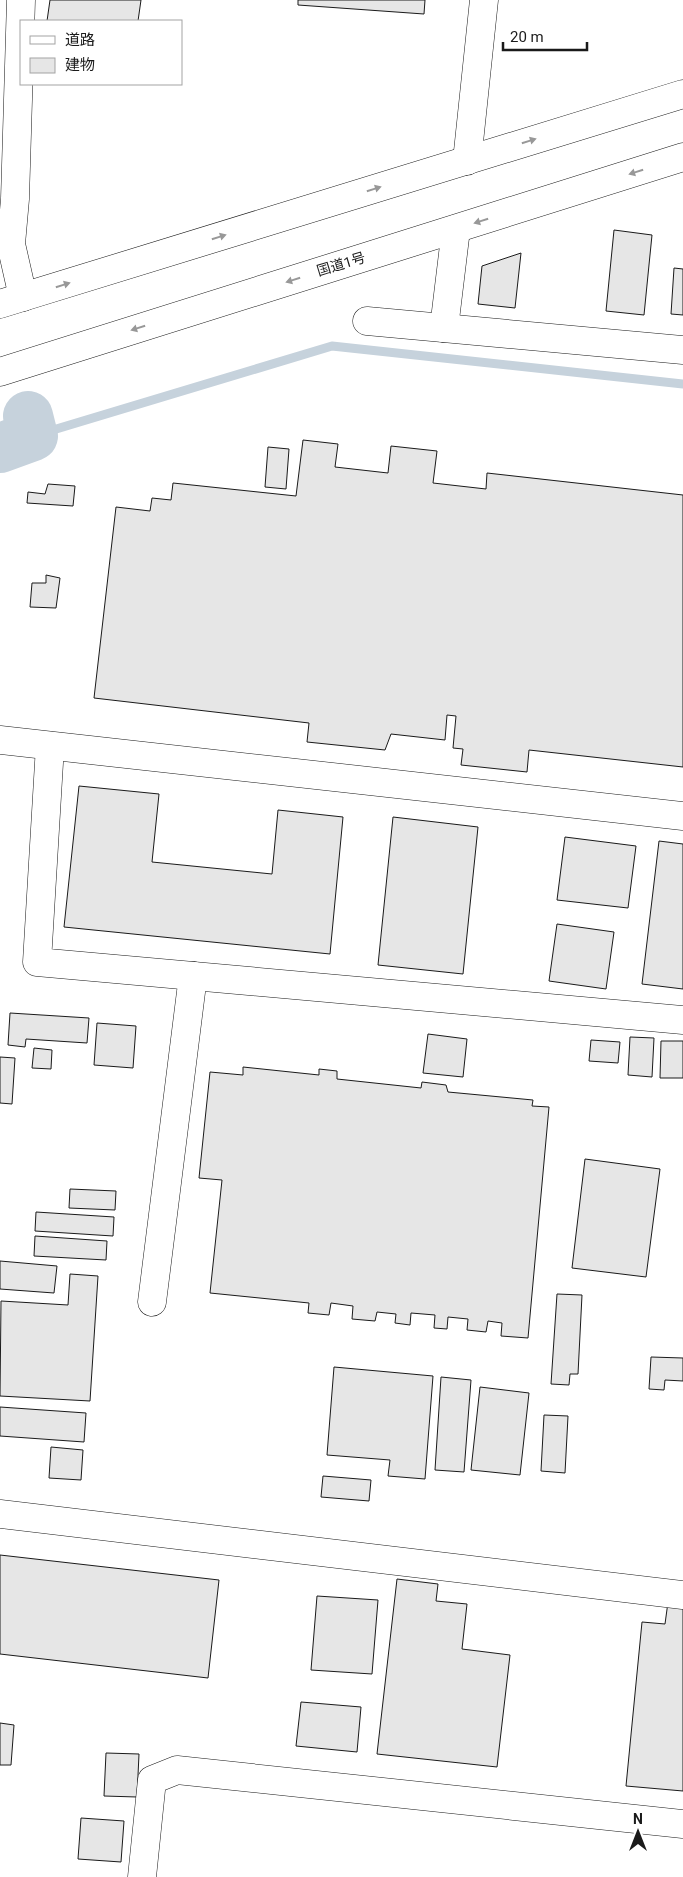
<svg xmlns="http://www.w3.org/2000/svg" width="683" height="1877" font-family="Roboto,'Noto Sans JP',sans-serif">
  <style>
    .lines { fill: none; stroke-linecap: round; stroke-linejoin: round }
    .stream { stroke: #c6d2dc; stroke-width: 9 }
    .river { stroke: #c6d2dc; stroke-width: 50 }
    .building { fill: #e6e6e6; stroke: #1a1a1a }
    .minor-casing { stroke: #1a1a1a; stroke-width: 29 }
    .highway-casing { stroke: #1a1a1a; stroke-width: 29 }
    .minor { stroke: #fff; stroke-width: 28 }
    .highway { stroke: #fff; stroke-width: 28 }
    .oneway { fill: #989898 }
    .labels { text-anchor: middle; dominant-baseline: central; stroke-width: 4; stroke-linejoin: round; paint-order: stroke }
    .street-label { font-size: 14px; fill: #1a1a1a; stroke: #fff }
  </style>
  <rect width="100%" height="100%" fill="#fff"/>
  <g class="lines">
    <path class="stream" d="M33,436L332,346L683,384"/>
    <path class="river" d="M0,448L33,436L28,416"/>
  </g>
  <g class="building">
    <path d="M50,0H141L138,21H47Z"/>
    <path d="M298,0H425L424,14L298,5Z"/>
    <path d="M614,230L652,235L644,315L606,311Z"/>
    <path d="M521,253L515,308L478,304L482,266Z"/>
    <path d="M674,268L683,269V315L671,314Z"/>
    <path d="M303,440L338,444L335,467L388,473L391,446L437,451L433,483L486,489L487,473L683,495V767L529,750L527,772L461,765L463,749L453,748L456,716L447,715L445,740L391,734L385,750L307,742L309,723L94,698L116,507L150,511L152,498L171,500L173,483L296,496Z"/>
    <path d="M268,447L289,449L286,489L265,487Z"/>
    <path d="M48,484L75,486L73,506L27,503L28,492L45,494Z"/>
    <path d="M46,575L60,578L56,608L30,607L32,583H46Z"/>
    <path d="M79,786L159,794L152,862L272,874L278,810L343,817L330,954L64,927Z"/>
    <path d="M393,817L478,827L463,974L378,965Z"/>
    <path d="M565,837L636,846L628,908L557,900Z"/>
    <path d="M659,841L683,844V989L642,984Z"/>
    <path d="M557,924L614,932L606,989L549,981Z"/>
    <path d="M10,1013L89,1018L87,1043L26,1039L25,1047L8,1045Z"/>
    <path d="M97,1023L136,1026L133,1068L94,1065Z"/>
    <path d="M428,1034L467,1039L463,1077L423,1073Z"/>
    <path d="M630,1037L654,1038L652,1077L628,1075Z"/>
    <path d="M591,1040L620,1042L618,1063L589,1061Z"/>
    <path d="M661,1041H683V1078H660Z"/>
    <path d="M34,1048L52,1050L51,1069L32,1068Z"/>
    <path d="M0,1057L15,1058L12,1104L0,1103Z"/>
    <path d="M243,1067L319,1075V1069L337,1071V1079L421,1088L422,1082L446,1085L448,1092L533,1100L532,1106L549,1107L528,1338L501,1336L502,1323L488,1321L486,1332L467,1330L468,1319L448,1317L447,1329L434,1328L435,1315L411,1313L410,1325L395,1323L396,1314L377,1312L375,1321L352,1319L353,1306L331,1303L329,1315L308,1313L309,1303L210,1293L222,1180L199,1178L210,1072L243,1075Z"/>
    <path d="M585,1159L660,1169L646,1277L572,1268Z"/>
    <path d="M70,1189L116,1191L115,1210L69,1208Z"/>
    <path d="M36,1212L114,1217L113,1236L35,1231Z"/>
    <path d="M35,1236L107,1241L106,1260L34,1256Z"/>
    <path d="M0,1261L57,1266L54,1293L0,1289Z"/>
    <path d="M70,1274L98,1276L90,1401L0,1396L1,1301L68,1305Z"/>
    <path d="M557,1294L582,1295L578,1374H570L569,1385L551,1384Z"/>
    <path d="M651,1357L683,1358V1381L665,1380L664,1390L649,1389Z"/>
    <path d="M334,1367L433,1376L425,1479L388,1476L390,1460L327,1455Z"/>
    <path d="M441,1377L471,1380L464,1472L435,1470Z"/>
    <path d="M480,1387L529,1393L520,1475L471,1470Z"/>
    <path d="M0,1407L86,1413L84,1442L0,1436Z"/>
    <path d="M544,1415L568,1416L565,1473L541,1471Z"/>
    <path d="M51,1447L83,1450L81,1480L49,1478Z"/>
    <path d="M323,1476L371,1480L369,1501L321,1497Z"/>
    <path d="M0,1555L219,1580L208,1678L0,1654Z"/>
    <path d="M397,1579L438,1584L436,1601L467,1604L462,1649L510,1655L497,1767L377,1754Z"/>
    <path d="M317,1596L378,1600L372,1674L311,1670Z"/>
    <path d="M668,1602L683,1604V1791L626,1786L642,1622L665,1624Z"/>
    <path d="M301,1702L361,1707L357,1752L296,1746Z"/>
    <path d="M0,1723L14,1725L11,1765H0Z"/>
    <path d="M106,1753L139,1754L137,1797L104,1796Z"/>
    <path d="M81,1818L124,1821L121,1862L78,1859Z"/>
  </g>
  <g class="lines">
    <defs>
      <g id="minor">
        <path d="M21,0L15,199L11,244L23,297"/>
        <path d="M467,161L484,0"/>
        <path d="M367,321L683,350"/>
        <path d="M444,328L456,229"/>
        <path d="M0,740L683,816"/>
        <path d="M50,746L37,962L683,1020"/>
        <path d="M152,1302L193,976"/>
        <path d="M0,1514L683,1595"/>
        <path d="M142,1877L152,1780L177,1770L683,1824"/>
      </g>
      <g id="highway">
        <path d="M0,304L683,94"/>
        <path d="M0,372L683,157"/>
      </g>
    </defs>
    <use href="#minor" class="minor-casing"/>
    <use href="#highway" class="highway-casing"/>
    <use href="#minor" class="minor"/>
    <use href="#highway" class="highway"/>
  </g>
  <defs><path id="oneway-solid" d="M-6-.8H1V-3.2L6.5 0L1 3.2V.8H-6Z" transform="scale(1.25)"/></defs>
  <g class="oneway">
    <use href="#oneway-solid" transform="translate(529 141) rotate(-17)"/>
    <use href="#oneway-solid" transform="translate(636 172) rotate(163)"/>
    <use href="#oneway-solid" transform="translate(374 189) rotate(-17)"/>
    <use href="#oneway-solid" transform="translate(481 221) rotate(163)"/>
    <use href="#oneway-solid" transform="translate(219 237) rotate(-17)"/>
    <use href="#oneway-solid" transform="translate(293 280) rotate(163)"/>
    <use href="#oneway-solid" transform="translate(63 285) rotate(-17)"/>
    <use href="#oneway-solid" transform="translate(138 328) rotate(163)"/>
  </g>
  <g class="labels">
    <g class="street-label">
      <text transform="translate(341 264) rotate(-17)">国道1号</text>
    </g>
  </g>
  <rect x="20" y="20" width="162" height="65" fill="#ffffff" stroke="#a3a3a3"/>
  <rect x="30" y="36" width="25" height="8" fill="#ffffff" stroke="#a3a3a3"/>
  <text x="65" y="45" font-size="15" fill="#1a1a1a">道路</text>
  <rect x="30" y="58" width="25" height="15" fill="#e6e6e6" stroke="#a3a3a3"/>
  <text x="65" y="70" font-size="15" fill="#1a1a1a">建物</text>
  <g transform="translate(638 1832)" stroke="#ffffff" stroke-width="4" paint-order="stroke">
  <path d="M0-4L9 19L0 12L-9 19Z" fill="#1a1a1a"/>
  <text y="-8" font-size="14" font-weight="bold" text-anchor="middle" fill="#1a1a1a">N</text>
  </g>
  <path d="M503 42v8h84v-8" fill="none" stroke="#1a1a1a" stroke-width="2.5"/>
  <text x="510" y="42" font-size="15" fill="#1a1a1a" stroke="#ffffff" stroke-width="4" paint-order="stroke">20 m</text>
</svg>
